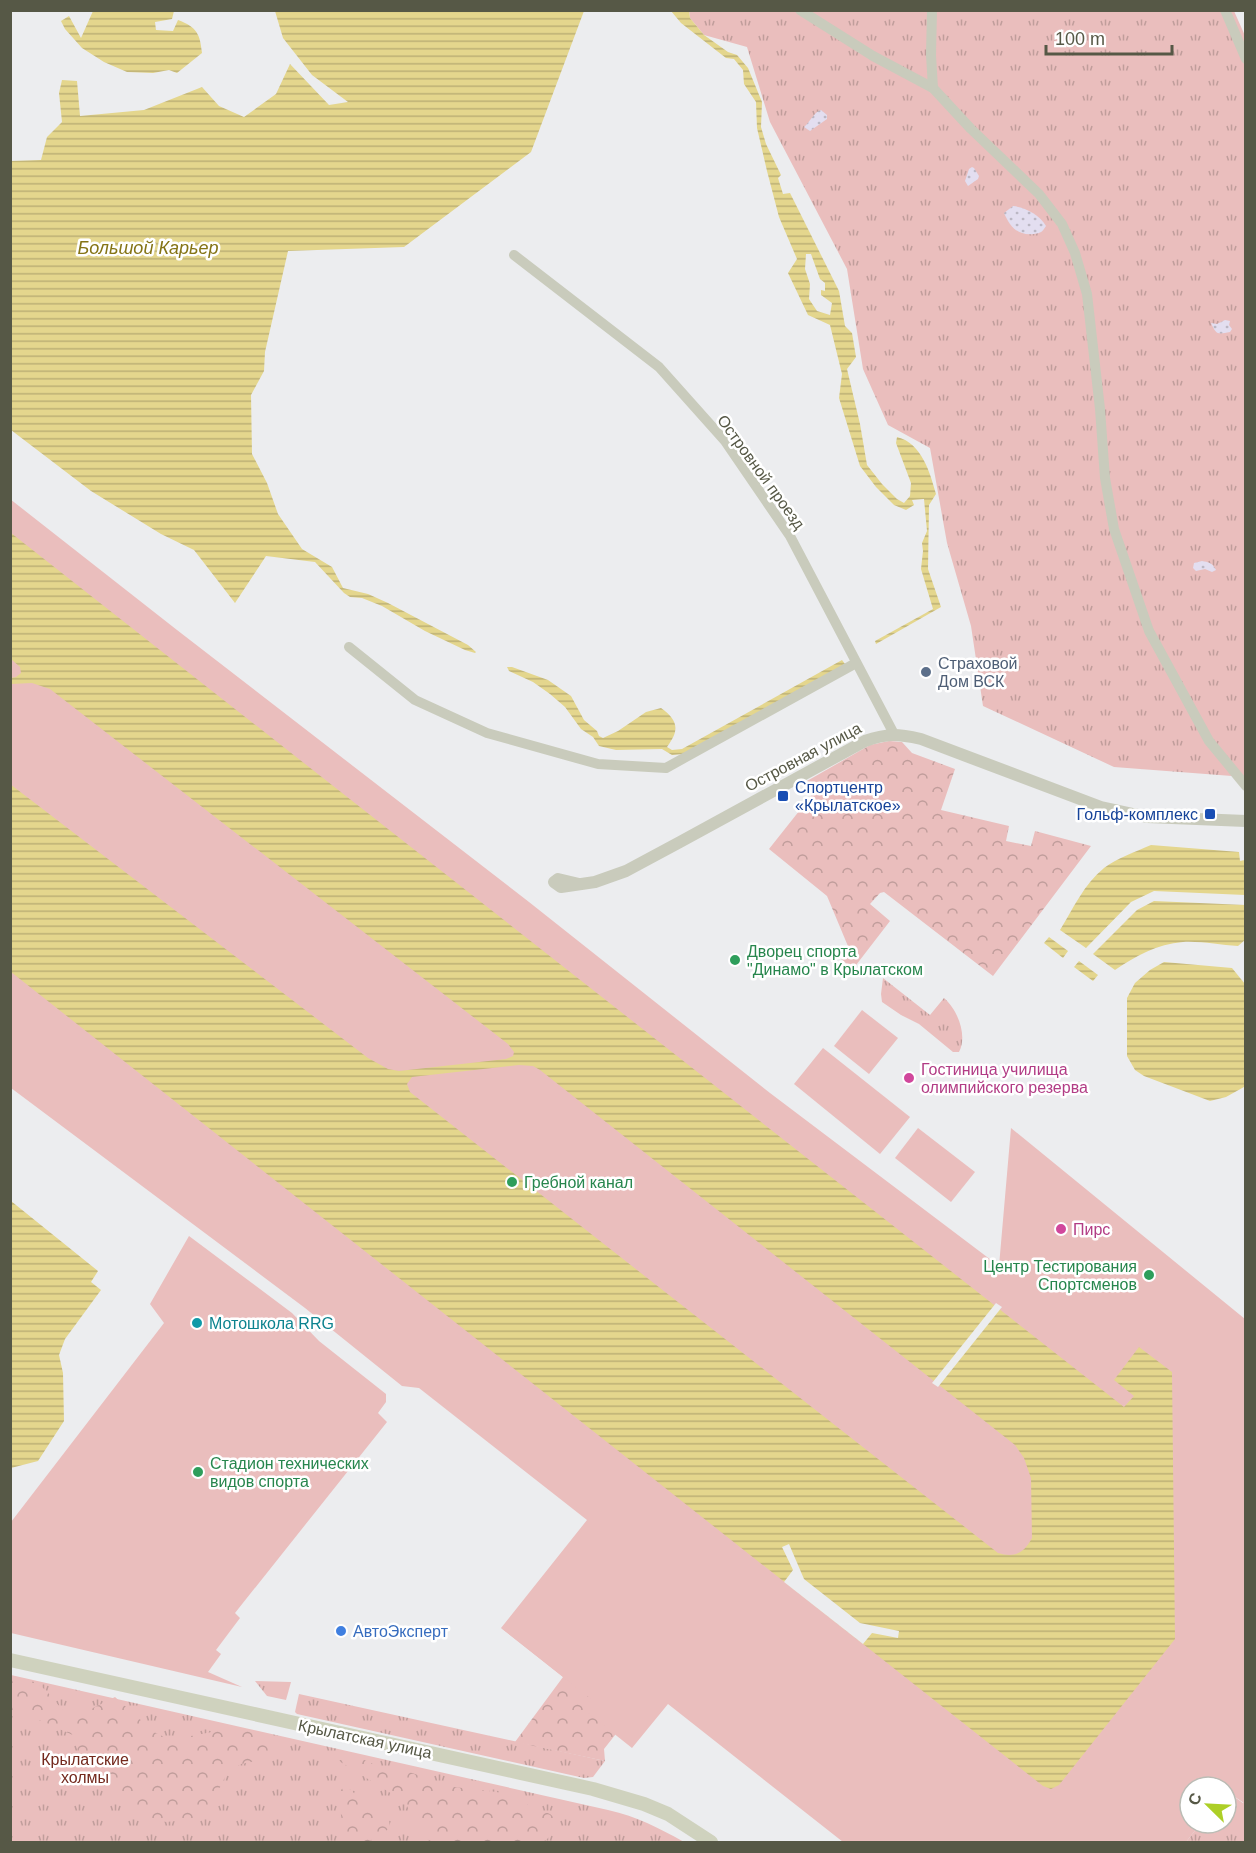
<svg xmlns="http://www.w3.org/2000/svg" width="1256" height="1853" font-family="Helvetica,sans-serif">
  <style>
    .grass { fill: url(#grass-tufts) }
    .forest { fill: url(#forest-crowns) }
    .sand { fill: url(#sand-dots) }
    .pitch { fill: #eabebd }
    .water { fill: url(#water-rules); fill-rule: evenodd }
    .pier { fill: #ecedef }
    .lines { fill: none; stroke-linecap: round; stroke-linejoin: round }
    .minor { stroke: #c9cbbc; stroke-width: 10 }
    .tertiary { stroke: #c9cbbc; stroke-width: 12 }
    .secondary { stroke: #cfd2be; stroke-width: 14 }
    .service-dot { fill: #5c6f8a; stroke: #fff; stroke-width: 2 }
    .transit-dot { fill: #1a4fb4; stroke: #fff; stroke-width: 2 }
    .leisure-dot { fill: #2e9e5b; stroke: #fff; stroke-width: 2 }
    .hotel-dot { fill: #d1479c; stroke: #fff; stroke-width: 2 }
    .culture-dot { fill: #0f9aa8; stroke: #fff; stroke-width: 2 }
    .shop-dot { fill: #3f7fe0; stroke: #fff; stroke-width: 2 }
    .labels { text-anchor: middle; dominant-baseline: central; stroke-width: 5; stroke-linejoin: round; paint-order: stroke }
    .street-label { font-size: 16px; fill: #565846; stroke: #fff }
    .service-label { font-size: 16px; fill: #4e5e75; stroke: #fff; text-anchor: start }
    .transit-label { font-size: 16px; fill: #164399; stroke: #fff; text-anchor: start }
    .leisure-label { font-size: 16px; fill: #27864d; stroke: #fff; text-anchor: start }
    .hotel-label { font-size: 16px; fill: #b23c85; stroke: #fff; text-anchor: start }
    .culture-label { font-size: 16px; fill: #0d838f; stroke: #fff; text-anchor: start }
    .shop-label { font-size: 16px; fill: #366cbe; stroke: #fff; text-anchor: start }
    .park-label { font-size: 16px; fill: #73291d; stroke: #fff }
    .water-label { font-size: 18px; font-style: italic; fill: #857416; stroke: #fff }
  </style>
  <defs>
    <pattern id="grass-tufts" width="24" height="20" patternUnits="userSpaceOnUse" patternTransform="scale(1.5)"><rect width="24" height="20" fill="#eabebd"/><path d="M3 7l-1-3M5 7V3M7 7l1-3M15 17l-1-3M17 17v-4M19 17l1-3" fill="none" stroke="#c09d9b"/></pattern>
    <pattern id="forest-crowns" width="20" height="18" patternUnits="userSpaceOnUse" patternTransform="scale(1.5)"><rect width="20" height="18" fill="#eabebd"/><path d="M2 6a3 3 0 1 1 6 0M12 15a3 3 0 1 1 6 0" fill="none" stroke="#c09d9b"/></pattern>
    <pattern id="sand-dots" width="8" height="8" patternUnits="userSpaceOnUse" patternTransform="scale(1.5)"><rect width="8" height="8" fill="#e3def0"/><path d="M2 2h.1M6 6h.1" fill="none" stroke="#bbb7c4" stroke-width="1.8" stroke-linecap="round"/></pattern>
    <pattern id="water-rules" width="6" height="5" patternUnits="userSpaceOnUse" patternTransform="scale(1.5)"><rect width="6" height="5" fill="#e4d68d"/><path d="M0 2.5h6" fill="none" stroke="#bcb075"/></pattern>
  </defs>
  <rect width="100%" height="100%" fill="#ecedef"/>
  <g class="grass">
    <path d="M689,11H1234L1246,38L1245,777L1114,767L983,706L971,626L947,543L930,448L888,425L863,369L847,269L770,122L747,47L704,35L690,18Z"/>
    <path d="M883,978L930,1015L944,998C957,1009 968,1035 959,1052H953L919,1024L901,1015L882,1002L881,994Z"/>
    <path d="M11,1675L608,1810C638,1817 657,1827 684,1842H11Z"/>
    <path d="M255,1681L291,1682L286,1700L267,1696Z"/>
    <path d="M299,1694L605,1761L593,1777L584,1778L297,1714L295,1712Z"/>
    <path d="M1226,1791L1243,1803L1245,1800V1842H1186L1201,1823H1226Z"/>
  </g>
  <g class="forest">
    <path d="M889,741L902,742L912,753L955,769L941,810L1009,826L1006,841L1031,846L1035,831L1091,846L993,976L884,892L880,893L870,904L890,921L853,969L841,959L850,951L827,896L769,849L815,791L807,781L870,745Z"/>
    <path d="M501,1628L649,1692L604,1749L605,1761L515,1742L563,1677Z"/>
    <path d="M11,1677C42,1679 46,1691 65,1713H83L115,1697L154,1732L170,1740L238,1727L272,1740L275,1757L241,1764L227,1773L205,1818L166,1822L136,1814L116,1787L99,1781L78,1754L75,1736L28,1715L11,1710Z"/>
    <path d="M347,1756L358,1757L375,1765L409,1772L454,1787L497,1792L550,1814L557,1820V1829L544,1842H430L417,1826L405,1802L339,1761Z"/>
    <path d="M345,1785L364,1802L388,1811L390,1828C369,1842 368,1847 344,1836L338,1794Z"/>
  </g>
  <g class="sand">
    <path d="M821,110L827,115V119L810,131L804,127C810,122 814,112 821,110Z"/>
    <path d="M972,167L974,168L979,176L978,179L968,186L965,181L969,169Z"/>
    <path d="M1013,206C1025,207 1040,215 1046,226C1042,232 1041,233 1034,234C1018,236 1010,227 1004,213Z"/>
    <path d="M1225,320L1230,321L1229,325L1232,329L1230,332C1217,335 1216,334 1211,323L1217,324Z"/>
    <path d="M1202,561C1208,562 1213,563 1216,570L1212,572L1205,569L1196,571L1193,568L1194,563Z"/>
  </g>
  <g class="pitch">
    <path d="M10,499L177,630L529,902L770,1093L999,1266L1011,1128L1245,1319L1246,1800L1244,1803L1226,1791V1787H1190V1823H1201L1186,1842H843L668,1704L632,1748L583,1709L591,1699L501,1628L587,1520L419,1388L402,1386L305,1308L11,1088Z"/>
    <path d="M862,1010L898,1038L869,1074L834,1046Z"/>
    <path d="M823,1048L910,1117L880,1154L794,1084Z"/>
    <path d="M918,1128L975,1172L951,1202L895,1158Z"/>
    <path d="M189,1236L292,1313L319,1341L386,1394V1402L378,1413L387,1422L235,1613L240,1618L216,1650L221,1654L208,1672L242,1687L11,1633V1522L164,1323L150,1304Z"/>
  </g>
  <g class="water">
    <path d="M93,11H174L172,19L155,22L156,30L173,31L178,20C197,27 200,34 202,53L177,73L169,70L153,73L127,72L104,62L82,48L65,29L61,21L69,16L81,38Z"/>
    <path d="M275,11H584L531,152L404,247L288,251L265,352L264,371L251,395L252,454L267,483L278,514L302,549L332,567L343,588L368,594L388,603L468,645L476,652L475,653L465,650L425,631L382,606L362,598L350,597L344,593L315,562L266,556L235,603L194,550L161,534L91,491L11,430V161L41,160L47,137L62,122L59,93L62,80L77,81L80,116L144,110L202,87L219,106L244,117L276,94L290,64L329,105L348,102L312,75L283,38Z"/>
    <path d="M671,11H689L690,18L704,35L728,52L737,55L748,68L762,102L761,127L766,144L781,175L778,178L783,194L790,193L839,291L845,326L852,333L856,357L847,369L860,424L867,465L882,484L897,499L904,503L910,496L911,483L896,443L897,437C922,443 930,473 936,494L929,505L928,569L941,607L876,644L875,641L933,609L921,569L923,551L922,543L927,531L924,499L912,500L914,505L906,510L894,505L876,487L860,466L839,398L842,374L830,325L808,315L788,273L797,259L779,217L767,171L757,128L756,102L744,84L743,70L734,59L726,58L681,23ZM811,254L820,279L825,283V291L821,290V295L832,303L830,315L817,311L809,299L810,284L805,269L806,254Z"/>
    <path d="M11,533L1124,1407L1134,1396L1114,1380L1139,1347L1172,1372L1175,1639L1059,1785L1051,1789L1043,1786L11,972L10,784L368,1058L388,1069L399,1071L506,1059L513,1056L514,1052L508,1044L50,689L32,683L11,684V678L16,677L21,673L20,667L11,659ZM519,1065L533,1066L540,1070L1015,1445L1024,1458L1031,1478L1032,1538C1024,1553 1015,1558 998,1553L410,1092L407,1084L412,1077Z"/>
    <path d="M842,660L845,664L684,754L672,755L662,749L616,750L599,746L593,737L581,729L565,707L550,694L533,682L509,671L507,667H512L548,680L571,696L584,720L597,731L599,736L603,738L618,731L646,712L661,708C678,720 680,730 667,747L672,750L682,749Z"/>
    <path d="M1151,845L1239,852L1240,861L1245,860V895L1154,891L1131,902L1086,948L1060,930C1073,909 1084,884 1104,868C1117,858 1135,852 1151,845Z"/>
    <path d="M1154,901L1245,905V940L1238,946C1220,945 1201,941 1183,942C1157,944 1136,956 1115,970L1093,954L1137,910Z"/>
    <path d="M1049,937L1068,951L1063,958L1044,943Z"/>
    <path d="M1079,961L1098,975L1093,981L1074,967Z"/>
    <path d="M1164,962L1232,968L1245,984L1244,1087L1226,1097L1210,1101L1144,1076L1135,1070L1127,1056V998L1135,983L1150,970Z"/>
    <path d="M11,1201L98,1271L91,1282L101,1290L65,1339L59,1355L63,1373L64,1421L38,1461L11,1468Z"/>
  </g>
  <g class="pier">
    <path d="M996,1303L1002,1307L938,1387L932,1383Z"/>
    <path d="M789,1544L804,1579L860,1623L899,1631L898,1638L872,1633L863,1644L784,1582L793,1570L782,1547Z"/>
  </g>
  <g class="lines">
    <g class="minor">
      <path d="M800,10L873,56L933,88L971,129L1039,194L1062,224L1075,253L1087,294L1100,409L1105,478L1114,529L1149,631L1209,741L1246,786"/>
      <path d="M932,10L931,55L933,88"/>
      <path d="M1225,10L1246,59"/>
      <path d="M514,255L659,367L725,441L790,536L894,734"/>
      <path d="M349,647L415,700L487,733L598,764L666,768L856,663"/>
    </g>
    <path class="tertiary" d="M579,884L558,879L554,882L561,887L595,882L626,871L680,842L865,741C887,733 898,734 921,739L1101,807L1147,817L1246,821"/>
    <path class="secondary" d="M10,1660L593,1789L644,1804L668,1814L711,1842"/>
  </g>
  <circle class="service-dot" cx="926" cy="672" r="6"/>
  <g class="transit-dot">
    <rect x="777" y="790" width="12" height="12" rx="3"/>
    <rect x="1204" y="808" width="12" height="12" rx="3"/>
  </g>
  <g class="leisure-dot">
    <circle cx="735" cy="960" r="6"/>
    <circle cx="512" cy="1182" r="6"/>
    <circle cx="1149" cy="1275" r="6"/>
    <circle cx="198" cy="1472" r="6"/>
  </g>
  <g class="hotel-dot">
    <circle cx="909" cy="1078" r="6"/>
    <circle cx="1061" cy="1229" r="6"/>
  </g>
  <circle class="culture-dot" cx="197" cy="1323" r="6"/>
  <circle class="shop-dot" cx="341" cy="1631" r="6"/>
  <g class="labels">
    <g class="street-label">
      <text transform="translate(761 472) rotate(54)">Островной проезд</text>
      <text transform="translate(803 757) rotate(-28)">Островная улица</text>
      <text transform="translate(365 1739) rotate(12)">Крылатская улица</text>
    </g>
    <g class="service-label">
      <text x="938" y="663">Страховой<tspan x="938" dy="18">Дом ВСК</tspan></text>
    </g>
    <g class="transit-label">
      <text x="795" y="787">Спортцентр<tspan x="795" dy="18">«Крылатское»</tspan></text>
      <text x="1198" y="814" text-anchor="end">Гольф-комплекс</text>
    </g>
    <g class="leisure-label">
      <text x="747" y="951">Дворец спорта<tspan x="747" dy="18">"Динамо" в Крылатском</tspan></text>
      <text x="524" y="1182">Гребной канал</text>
      <text x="1137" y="1266" text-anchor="end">Центр Тестирования<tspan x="1137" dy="18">Спортсменов</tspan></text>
      <text x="210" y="1463">Стадион технических<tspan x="210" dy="18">видов спорта</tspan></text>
    </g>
    <g class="hotel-label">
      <text x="921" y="1069">Гостиница училища<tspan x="921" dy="18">олимпийского резерва</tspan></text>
      <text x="1073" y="1229">Пирс</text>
    </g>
    <g class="culture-label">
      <text x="209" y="1323">Мотошкола RRG</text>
    </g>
    <g class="shop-label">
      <text x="353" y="1631">АвтоЭксперт</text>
    </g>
    <g class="park-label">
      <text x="85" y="1759">Крылатские<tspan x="85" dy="18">холмы</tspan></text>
    </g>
    <g class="water-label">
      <text x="148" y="248">Большой Карьер</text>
    </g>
  </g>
  <rect width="1256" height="1853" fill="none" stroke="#565846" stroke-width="24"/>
  <g transform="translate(1208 1805) rotate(294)"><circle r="28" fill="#ffffff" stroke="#bbbcb5" stroke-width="1.5"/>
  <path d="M0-4.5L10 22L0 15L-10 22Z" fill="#adcf27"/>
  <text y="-9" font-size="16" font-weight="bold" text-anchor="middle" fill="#565846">С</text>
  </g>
  <path d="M1046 45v9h126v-9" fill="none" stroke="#565846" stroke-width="3"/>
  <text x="1055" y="45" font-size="18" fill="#565846" stroke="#ffffff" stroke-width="4.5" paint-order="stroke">100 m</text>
</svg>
